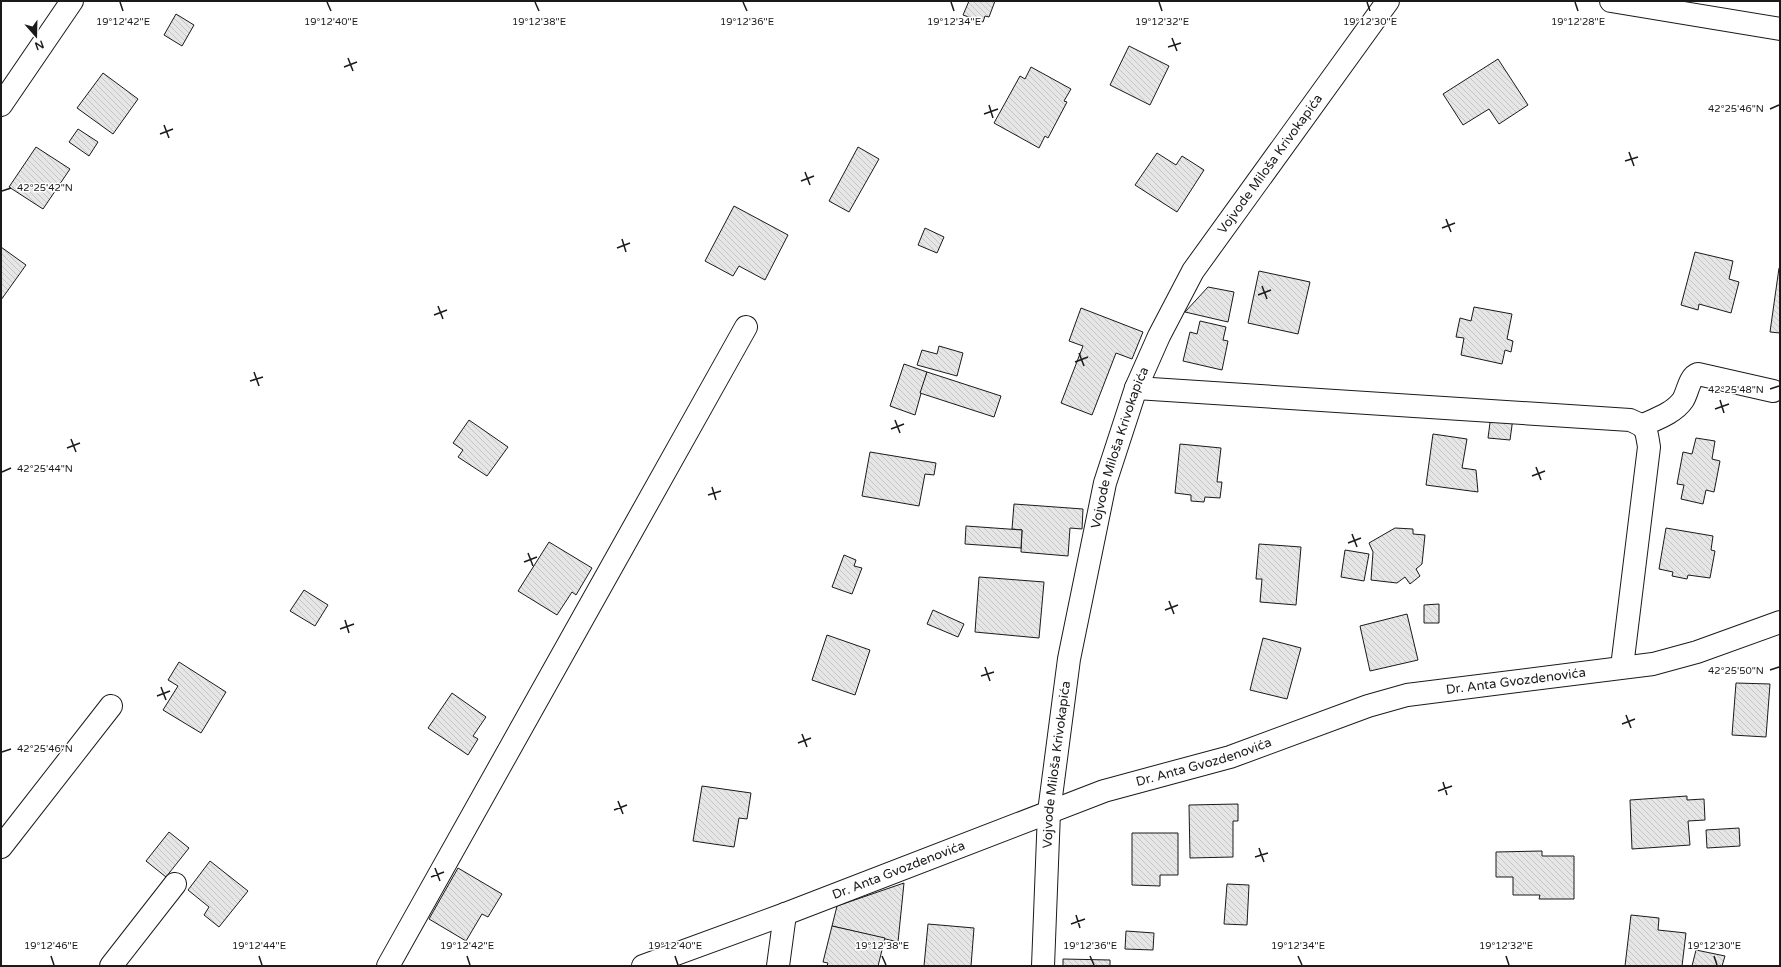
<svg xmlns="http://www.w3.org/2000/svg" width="1781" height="967" font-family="'Varela Round',sans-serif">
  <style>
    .building { fill: url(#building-back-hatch); stroke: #1a1a1a }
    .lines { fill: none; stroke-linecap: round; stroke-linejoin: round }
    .minor-casing { stroke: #1a1a1a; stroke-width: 24 }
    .minor { stroke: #fff; stroke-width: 22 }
    .ticks { fill: none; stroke: #1a1a1a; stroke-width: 1.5 }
    .labels { text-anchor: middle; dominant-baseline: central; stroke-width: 3; stroke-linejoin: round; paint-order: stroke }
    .street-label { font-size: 13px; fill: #1a1a1a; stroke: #fff }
    .ticks-label { font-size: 10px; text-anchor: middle; fill: #1a1a1a; stroke: #fff; stroke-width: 3; stroke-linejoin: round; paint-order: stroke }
  </style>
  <defs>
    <pattern id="building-back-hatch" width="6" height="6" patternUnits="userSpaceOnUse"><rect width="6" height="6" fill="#e6e6e6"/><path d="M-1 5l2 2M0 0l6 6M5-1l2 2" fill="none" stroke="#c5c5c5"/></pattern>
  </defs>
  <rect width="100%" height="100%" fill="#fff"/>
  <g class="building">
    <path d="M969,1H995L989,17L985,16L983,22L963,15Z"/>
    <path d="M176,14L194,25L182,46L164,35Z"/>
    <path d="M1129,46L1169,66L1150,105L1110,85Z"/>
    <path d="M1498,59L1528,105L1499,124L1489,109L1463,125L1443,94Z"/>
    <path d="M1031,67L1071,89L1064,101L1067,102L1048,138L1045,136L1039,148L994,123L1020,76L1025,79Z"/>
    <path d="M103,73L138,99L113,134L77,108Z"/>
    <path d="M78,129L98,142L89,156L69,142Z"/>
    <path d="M36,147L70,169L43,209L9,187Z"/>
    <path d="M858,147L879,159L849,212L829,201Z"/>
    <path d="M1157,153L1176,165L1182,156L1204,170L1177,212L1135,185Z"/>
    <path d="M734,206L788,235L765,280L739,266L733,276L705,261Z"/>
    <path d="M925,228L944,237L937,253L918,245Z"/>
    <path d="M1,247L26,265L1,300Z"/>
    <path d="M1695,252L1733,261L1729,279L1739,282L1731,313L1699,304L1698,310L1681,305Z"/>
    <path d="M1779,268H1780V333L1770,332Z"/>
    <path d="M1259,271L1310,282L1298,334L1248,323Z"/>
    <path d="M1208,287L1234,292L1228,322L1185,312Z"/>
    <path d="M1474,307L1512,314L1507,339L1513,341L1511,352L1505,350L1502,364L1461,355L1464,338L1456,337L1460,318L1471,321Z"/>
    <path d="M1081,308L1143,332L1132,359L1116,353L1092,415L1061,403L1083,346L1069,341Z"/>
    <path d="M1200,321L1226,327L1223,340L1228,341L1222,370L1183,361L1190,332L1197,334Z"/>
    <path d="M939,346L963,353L957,376L917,365L922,350L937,354Z"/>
    <path d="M904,364L927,372L915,415L890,406Z"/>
    <path d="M927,372L1001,396L994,417L920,393Z"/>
    <path d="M1491,415L1513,418L1510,440L1488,438Z"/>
    <path d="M469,420L508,447L487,476L458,457L463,450L453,443Z"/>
    <path d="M1433,434L1467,439L1462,468L1476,470L1478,492L1426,485Z"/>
    <path d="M1696,438L1715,441L1712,459L1720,461L1714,492L1706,490L1703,504L1681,499L1684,485L1677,484L1683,452L1692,454Z"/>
    <path d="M1180,444L1221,448L1217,482H1222L1220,498L1205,497L1204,502L1191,501V495L1175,493Z"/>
    <path d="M870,452L936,463L934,475L925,474L919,506L862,496Z"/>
    <path d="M1014,504L1083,509L1082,529L1070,528L1068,556L1021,552L1022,530L1012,529Z"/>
    <path d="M966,526L1022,530L1021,548L965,544Z"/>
    <path d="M1395,528L1413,529V534L1425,535L1422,564L1416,569L1420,576L1410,584L1405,577L1397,583L1371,580L1373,552L1369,543Z"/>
    <path d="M1666,528L1713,536L1711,550L1715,551L1710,578L1688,575L1687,579L1672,576L1673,572L1659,569Z"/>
    <path d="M549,542L592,568L576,595L572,592L557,615L518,591Z"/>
    <path d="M1259,544L1301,547L1296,605L1260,602L1262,579H1256Z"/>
    <path d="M1345,550L1369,554L1364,581L1341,577Z"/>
    <path d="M844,555L856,560L854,566L862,568L852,594L832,587Z"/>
    <path d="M979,577L1044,582L1039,638L975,632Z"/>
    <path d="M304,590L328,605L315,626L290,611Z"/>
    <path d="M1439,604V623H1424V605Z"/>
    <path d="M933,610L964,624L958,637L927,624Z"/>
    <path d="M1407,614L1418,660L1370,671L1360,626Z"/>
    <path d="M827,635L870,650L855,695L812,680Z"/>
    <path d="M1263,638L1301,648L1287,699L1250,690Z"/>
    <path d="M179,662L226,692L201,733L163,710L178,686L168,680Z"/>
    <path d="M1736,683L1770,684L1766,737L1732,735Z"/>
    <path d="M452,693L486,717L473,736L478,739L468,755L428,728Z"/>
    <path d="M702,786L751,793L747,819L739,818L734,847L693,841Z"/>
    <path d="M1687,796V800L1704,799L1705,820L1688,821L1690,845L1632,849L1630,800Z"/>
    <path d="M1238,804V821H1233V857L1190,858L1189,805Z"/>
    <path d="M1739,828L1740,846L1707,848L1706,830Z"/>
    <path d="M169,832L189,848L166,877L146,861Z"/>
    <path d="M1132,833H1178V875H1160V886L1132,885Z"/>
    <path d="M1542,851V856H1574V899H1539L1540,895H1513V877H1496V852Z"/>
    <path d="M210,861L248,891L219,927L204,915L209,907L188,890Z"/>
    <path d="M458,868L502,894L488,917L482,914L466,941L429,919Z"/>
    <path d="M904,883L898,942L832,926L837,906Z"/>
    <path d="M1227,884L1249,885L1247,925L1224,924Z"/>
    <path d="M1631,915L1659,918L1658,930L1686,933L1682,966H1625Z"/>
    <path d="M928,924L974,928L971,966H924Z"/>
    <path d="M832,926L885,938L878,966H827L828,963L823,962Z"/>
    <path d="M1126,931L1154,933L1153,950L1125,949Z"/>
    <path d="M1696,950L1725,956L1722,966H1692Z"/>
    <path d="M1063,959L1110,960V966H1063Z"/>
  </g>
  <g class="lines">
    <defs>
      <g id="minor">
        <path d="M1611,1L1780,29"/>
        <path d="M1,105L72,1"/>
        <path d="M1136,388L1630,420C1647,427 1646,429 1649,447L1622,667"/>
        <path d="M1643,425C1656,419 1674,413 1683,400C1688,392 1689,377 1698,374L1773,391"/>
        <path d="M1,847L111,706"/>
        <path d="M111,966L175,884"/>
        <path d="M388,966L746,327"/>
        <path id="s1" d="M643,966L785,914L1104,791L1230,757L1368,706L1407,695L1653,664L1697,652L1780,622"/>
        <path d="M778,966L785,914"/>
        <path id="s2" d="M1043,966L1049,812L1069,659L1105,483L1136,388L1159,336L1193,271L1388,1"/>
      </g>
    </defs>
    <use href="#minor" class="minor-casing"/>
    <use href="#minor" class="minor"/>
  </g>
  <path class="ticks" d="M120,2L123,11M327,2L331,11M535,2L539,11M743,2L747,11M951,2L954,11M1159,2L1162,11M1367,2L1370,11M1575,2L1578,11M1172,38L1177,51M1168,47L1181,43M348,58L353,71M344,67L357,62M989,105L993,118M1770,109L1779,105M984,114L998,109M164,125L169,138M160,134L173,129M1629,152L1634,166M1625,161L1638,157M805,172L810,185M801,181L814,176M2,191L11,188M1446,219L1451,232M1442,228L1455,223M622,239L626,252M617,248L630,243M1262,286L1267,299M1258,295L1271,290M438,306L443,319M434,315L447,310M1079,353L1084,366M1075,362L1088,357M254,372L259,386M250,381L263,377M1770,389L1779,386M1720,400L1724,413M1715,409L1729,404M895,420L900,433M891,429L904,424M71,439L76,452M67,448L80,443M1536,467L1541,480M2,472L11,468M1532,476L1545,471M712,487L716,500M708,495L721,491M1352,534L1357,547M1348,543L1361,538M528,553L533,566M524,562L537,557M1169,601L1174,614M1165,610L1178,605M345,620L349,633M340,629L354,624M985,667L990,681M1770,670L1779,667M981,676L994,672M161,687L166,700M157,696L170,691M1626,715L1631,728M1622,724L1635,719M802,734L807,747M798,743L811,738M2,752L11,749M1443,782L1447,795M1438,791L1452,786M618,801L623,814M614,810L627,805M1259,848L1264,862M1255,857L1268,853M435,868L440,881M431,877L444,872M1076,915L1080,928M1071,924L1085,919M51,956L54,965M259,956L262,965M467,956L470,965M675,956L678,965M882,956L886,965M1090,956L1094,965M1298,956L1302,965M1506,956L1509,965M1714,956L1717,965"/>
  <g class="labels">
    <g class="street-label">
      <text stroke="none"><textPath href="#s2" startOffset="850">Vojvode Miloša Krivokapića</textPath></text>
      <text stroke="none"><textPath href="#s2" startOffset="526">Vojvode Miloša Krivokapića</textPath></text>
      <text stroke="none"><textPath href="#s1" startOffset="921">Dr. Anta Gvozdenovića</textPath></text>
      <text stroke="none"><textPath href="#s1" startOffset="597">Dr. Anta Gvozdenovića</textPath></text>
      <text stroke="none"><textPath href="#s2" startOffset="202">Vojvode Miloša Krivokapića</textPath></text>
      <text stroke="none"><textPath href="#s1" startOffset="273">Dr. Anta Gvozdenovića</textPath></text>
    </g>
  </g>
  <g class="ticks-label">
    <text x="123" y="25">19°12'42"E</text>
    <text x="331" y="25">19°12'40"E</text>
    <text x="747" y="25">19°12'36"E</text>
    <text x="954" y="25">19°12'34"E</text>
    <text x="1162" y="25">19°12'32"E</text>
    <text x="1370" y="25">19°12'30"E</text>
    <text x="1578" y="25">19°12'28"E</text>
    <text x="539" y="25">19°12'38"E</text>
    <text x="1736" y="112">42°25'46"N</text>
    <text x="45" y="191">42°25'42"N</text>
    <text x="1736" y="393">42°25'48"N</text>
    <text x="45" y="472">42°25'44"N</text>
    <text x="1736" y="674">42°25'50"N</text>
    <text x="45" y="752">42°25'46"N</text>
    <text x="51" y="949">19°12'46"E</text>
    <text x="259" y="949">19°12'44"E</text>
    <text x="467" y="949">19°12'42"E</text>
    <text x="675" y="949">19°12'40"E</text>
    <text x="882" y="949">19°12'38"E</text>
    <text x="1090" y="949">19°12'36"E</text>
    <text x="1298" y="949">19°12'34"E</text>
    <text x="1506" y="949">19°12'32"E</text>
    <text x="1714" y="949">19°12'30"E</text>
  </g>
  <rect width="1781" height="967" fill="none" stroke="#1a1a1a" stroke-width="4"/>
  <g transform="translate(36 36) rotate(160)" stroke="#ffffff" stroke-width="3" paint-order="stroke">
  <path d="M0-3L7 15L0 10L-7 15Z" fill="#1a1a1a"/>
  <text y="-6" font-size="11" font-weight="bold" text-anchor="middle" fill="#1a1a1a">N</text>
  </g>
</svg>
